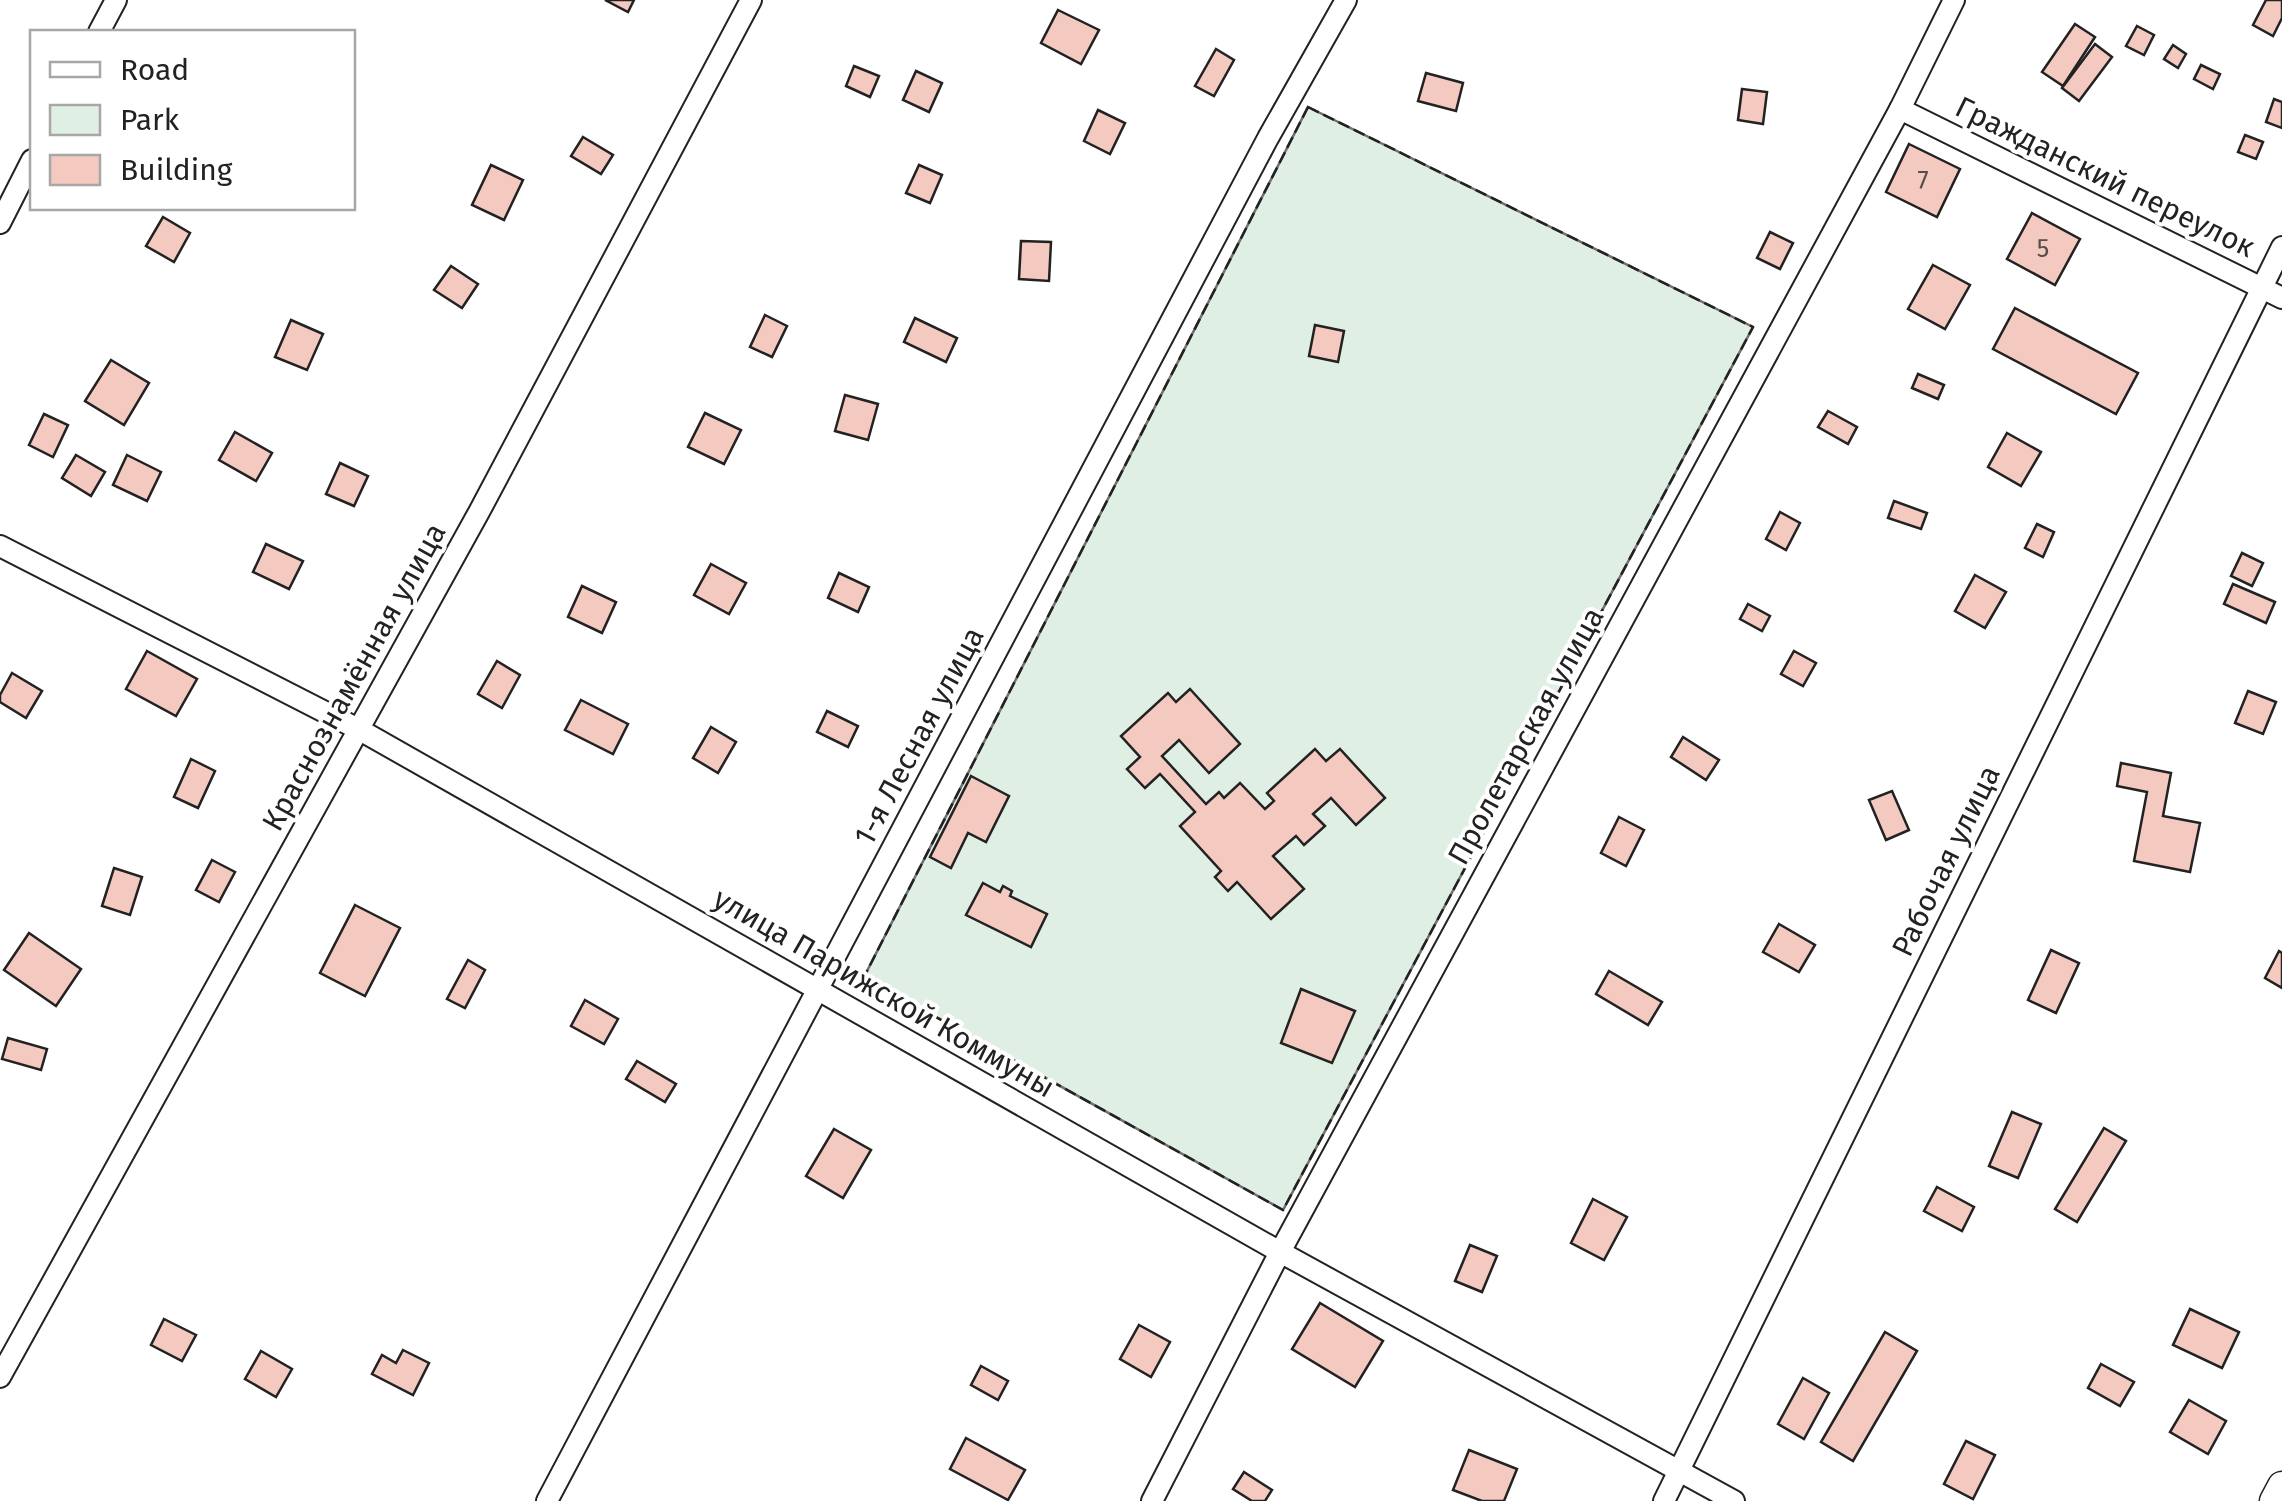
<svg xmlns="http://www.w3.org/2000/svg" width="2282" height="1501" font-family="'Fira Sans',sans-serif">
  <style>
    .green { fill: #e0efe3; stroke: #6f6f6f; stroke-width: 2.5 }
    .building { fill: #f3c9c0; stroke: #222; stroke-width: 2.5 }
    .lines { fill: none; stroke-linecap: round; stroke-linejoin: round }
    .minor-casing { stroke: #222; stroke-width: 24 }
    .secondary-casing { stroke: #222; stroke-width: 31 }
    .minor { stroke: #fff; stroke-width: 20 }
    .secondary { stroke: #fff; stroke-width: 28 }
    .fence { stroke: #222; stroke-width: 2.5; stroke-dasharray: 12 5; stroke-linecap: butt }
    .labels { text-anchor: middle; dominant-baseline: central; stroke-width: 8; stroke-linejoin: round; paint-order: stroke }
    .number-label { font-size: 25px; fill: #564c4a }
    .street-label { font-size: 30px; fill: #222; stroke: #fff }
  </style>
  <rect width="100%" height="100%" fill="#fff"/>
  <path class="green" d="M1308,107L1753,327L1283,1210L864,977Z"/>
  <g class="building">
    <path d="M605,0H634L628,12Z"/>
    <path d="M2266,0H2282V18L2273,36L2253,25Z"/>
    <path d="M1058,10L1099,30L1081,64L1041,43Z"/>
    <path d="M2075,24L2095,37L2063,86L2042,72Z"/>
    <path d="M2137,26L2154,35L2144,55L2126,46Z"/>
    <path d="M2095,44L2112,57L2079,101L2062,88Z"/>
    <path d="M2173,45L2186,54L2178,68L2164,59Z"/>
    <path d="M1216,49L1234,60L1214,96L1195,86Z"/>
    <path d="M2201,65L2220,74L2213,89L2194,79Z"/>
    <path d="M854,66L879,76L870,97L846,86Z"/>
    <path d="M916,71L942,83L929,112L903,100Z"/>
    <path d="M1426,73L1463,83L1456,111L1418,101Z"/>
    <path d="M1742,89L1767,92L1763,124L1738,120Z"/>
    <path d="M2274,99L2282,102V128L2266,122Z"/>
    <path d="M1098,110L1125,123L1110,154L1084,141Z"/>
    <path d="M2245,135L2263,142L2256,159L2238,152Z"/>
    <path d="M583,137L613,155L601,174L571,156Z"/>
    <path d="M1909,144L1960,169L1937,217L1886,192Z"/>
    <path d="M491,165L523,180L504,220L472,205Z"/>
    <path d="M919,165L942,175L930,203L906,193Z"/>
    <path d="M2032,213L2080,239L2055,285L2007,259Z"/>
    <path d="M163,217L190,233L174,262L146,246Z"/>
    <path d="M1770,232L1793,243L1780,269L1757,258Z"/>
    <path d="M1021,241L1051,242L1049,281L1019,279Z"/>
    <path d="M1933,265L1970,285L1945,329L1908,309Z"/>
    <path d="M451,266L478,284L462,308L434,290Z"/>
    <path d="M2015,308L2138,373L2116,414L1993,349Z"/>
    <path d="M765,315L787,326L772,357L750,347Z"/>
    <path d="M915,318L957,338L946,362L904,342Z"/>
    <path d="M291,320L323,334L307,370L275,357Z"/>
    <path d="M1315,325L1344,331L1338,362L1309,356Z"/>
    <path d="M111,360L149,383L124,425L85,401Z"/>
    <path d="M1918,374L1944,385L1938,399L1912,388Z"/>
    <path d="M845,395L878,404L868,440L835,431Z"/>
    <path d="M1828,411L1857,427L1848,444L1818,427Z"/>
    <path d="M705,413L741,430L724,464L688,447Z"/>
    <path d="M44,414L68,425L53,457L29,445Z"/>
    <path d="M235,432L272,453L256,481L219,460Z"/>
    <path d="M2007,433L2041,452L2021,486L1988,467Z"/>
    <path d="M76,455L105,472L91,496L62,478Z"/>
    <path d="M127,455L161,472L147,501L113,485Z"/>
    <path d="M340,463L368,476L354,506L326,494Z"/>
    <path d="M1894,501L1927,513L1921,529L1888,518Z"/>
    <path d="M1780,512L1800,523L1786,550L1766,539Z"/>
    <path d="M2037,524L2054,532L2043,557L2025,548Z"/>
    <path d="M266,544L303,561L289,589L253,572Z"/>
    <path d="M2242,553L2263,563L2252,586L2231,576Z"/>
    <path d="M711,564L746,583L729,614L694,595Z"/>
    <path d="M839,573L869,587L858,612L828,598Z"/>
    <path d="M1975,575L2006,592L1985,628L1955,611Z"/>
    <path d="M2233,584L2275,602L2266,623L2224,604Z"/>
    <path d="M582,586L616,602L602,633L568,617Z"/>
    <path d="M1748,604L1770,616L1762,631L1740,619Z"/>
    <path d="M147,651L197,679L176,716L126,689Z"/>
    <path d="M1794,651L1816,663L1803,686L1781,674Z"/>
    <path d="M497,661L520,675L502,708L478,694Z"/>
    <path d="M12,673L42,691L26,718L0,702V695Z"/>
    <path d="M1190,689L1240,744L1209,773L1179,740L1162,756L1206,804L1219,792L1224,798L1240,783L1265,809L1274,801L1267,793L1315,749L1326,761L1340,749L1385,798L1356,825L1331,798L1313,814L1325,826L1304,845L1296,836L1273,856L1304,889L1271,919L1237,882L1228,891L1215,877L1221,871L1180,826L1195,812L1160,774L1145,788L1127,769L1140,757L1121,736L1168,693L1176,702Z"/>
    <path d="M2248,691L2276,702L2263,734L2235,723Z"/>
    <path d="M581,700L628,724L613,754L565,730Z"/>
    <path d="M827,711L858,726L848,747L817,732Z"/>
    <path d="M711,727L736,742L718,773L693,758Z"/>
    <path d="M1683,737L1719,760L1706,780L1671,757Z"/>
    <path d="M191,759L215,771L198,808L174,797Z"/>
    <path d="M2121,763L2171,773L2163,816L2200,823L2190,872L2134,861L2147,792L2117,786Z"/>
    <path d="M971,776L1009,796L986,842L968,833L951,868L930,857Z"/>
    <path d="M1892,791L1909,830L1886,840L1869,800Z"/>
    <path d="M1619,817L1644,830L1626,866L1601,853Z"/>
    <path d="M212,860L235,872L219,902L196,890Z"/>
    <path d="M114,868L142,877L130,915L102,906Z"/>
    <path d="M983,883L1000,892L1003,886L1012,891L1010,896L1047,914L1031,947L966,915Z"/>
    <path d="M355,905L400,928L365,996L320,973Z"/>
    <path d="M1779,924L1815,945L1799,972L1763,952Z"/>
    <path d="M29,933L81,969L56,1006L4,970Z"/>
    <path d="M2051,950L2079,963L2056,1013L2028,1000Z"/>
    <path d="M2279,951L2282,953V988L2265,978Z"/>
    <path d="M468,960L485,970L465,1008L447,999Z"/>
    <path d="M1609,971L1662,1002L1648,1025L1596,994Z"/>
    <path d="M1301,989L1355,1011L1332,1063L1281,1043Z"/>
    <path d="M585,1000L618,1019L604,1044L571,1026Z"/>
    <path d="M8,1038L47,1049L41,1070L2,1059Z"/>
    <path d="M637,1061L676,1084L665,1102L626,1079Z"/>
    <path d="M2012,1112L2041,1124L2018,1178L1989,1166Z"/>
    <path d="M2104,1128L2126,1141L2077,1222L2055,1209Z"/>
    <path d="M834,1129L871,1150L843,1198L806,1176Z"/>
    <path d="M1937,1187L1974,1207L1962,1231L1924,1211Z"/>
    <path d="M1593,1199L1627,1217L1604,1260L1571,1243Z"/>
    <path d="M1470,1245L1497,1256L1482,1292L1455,1281Z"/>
    <path d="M1320,1303L1383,1341L1355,1387L1292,1349Z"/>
    <path d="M2190,1309L2239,1332L2222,1368L2173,1345Z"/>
    <path d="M164,1319L196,1335L182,1361L151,1345Z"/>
    <path d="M1139,1325L1170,1342L1151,1377L1120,1359Z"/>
    <path d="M1885,1332L1917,1351L1853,1461L1821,1442Z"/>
    <path d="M403,1350L429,1363L413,1395L372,1374L382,1355L396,1363Z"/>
    <path d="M261,1351L292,1369L276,1397L245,1379Z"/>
    <path d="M2101,1364L2134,1382L2120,1406L2088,1388Z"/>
    <path d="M981,1366L1008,1381L998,1400L971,1385Z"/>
    <path d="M1803,1378L1829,1393L1804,1439L1778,1424Z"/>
    <path d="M2189,1400L2226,1421L2208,1454L2170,1432Z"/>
    <path d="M966,1438L1025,1470L1008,1500L950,1469Z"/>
    <path d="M1966,1441L1995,1455L1973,1499L1944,1484Z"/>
    <path d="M1469,1450L1517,1469L1504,1501H1482L1453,1490Z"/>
    <path d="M1244,1472L1272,1490L1265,1501H1252L1233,1489Z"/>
  </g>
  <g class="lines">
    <defs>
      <g id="minor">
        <path d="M99,32L116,0"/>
        <path d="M1900,109L2282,298"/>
        <path d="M0,223L32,160"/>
        <path d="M0,546L360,730L1280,1252L1734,1501"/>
        <path d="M0,1377L479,512L751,0"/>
        <path d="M547,1501L1268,138L1346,0"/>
        <path d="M1152,1501L1280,1252L1900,109L1954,0"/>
        <path d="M1664,1501L2282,247"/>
      </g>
      <path id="secondary" d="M2274,1501L2282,1486"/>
    </defs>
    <use href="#minor" class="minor-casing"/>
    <use href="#secondary" class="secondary-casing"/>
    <use href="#minor" class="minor"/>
    <use href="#secondary" class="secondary"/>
    <path class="fence" d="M1308,107L1753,327L1283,1210L864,977Z"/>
  </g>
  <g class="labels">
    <g class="number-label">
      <text x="1923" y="180">7</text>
      <text x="2043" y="249">5</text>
    </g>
    <g class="street-label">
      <text transform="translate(2105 177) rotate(26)">Гражданский переулок</text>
      <text transform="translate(354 677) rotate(-61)">Краснознамённая улица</text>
      <text transform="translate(919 736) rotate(-62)">1-я Лесная улица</text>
      <text transform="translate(1526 736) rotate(-61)">Пролетарская улица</text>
      <text transform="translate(1946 861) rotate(-64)">Рабочая улица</text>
      <text transform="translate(884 993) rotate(30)">улица Парижской Коммуны</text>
    </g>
  </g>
  <rect x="30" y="30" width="325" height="180" fill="#ffffff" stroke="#a7a7a7" stroke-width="2.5"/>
  <rect x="50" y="62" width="50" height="15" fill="#ffffff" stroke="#a7a7a7" stroke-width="2.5"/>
  <text x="120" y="80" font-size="30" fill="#222222">Road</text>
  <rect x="50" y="105" width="50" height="30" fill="#e0efe3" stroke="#a7a7a7" stroke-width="2.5"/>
  <text x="120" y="130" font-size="30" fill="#222222">Park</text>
  <rect x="50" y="155" width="50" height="30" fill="#f3c9c0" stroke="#a7a7a7" stroke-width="2.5"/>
  <text x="120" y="180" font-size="30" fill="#222222">Building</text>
</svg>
